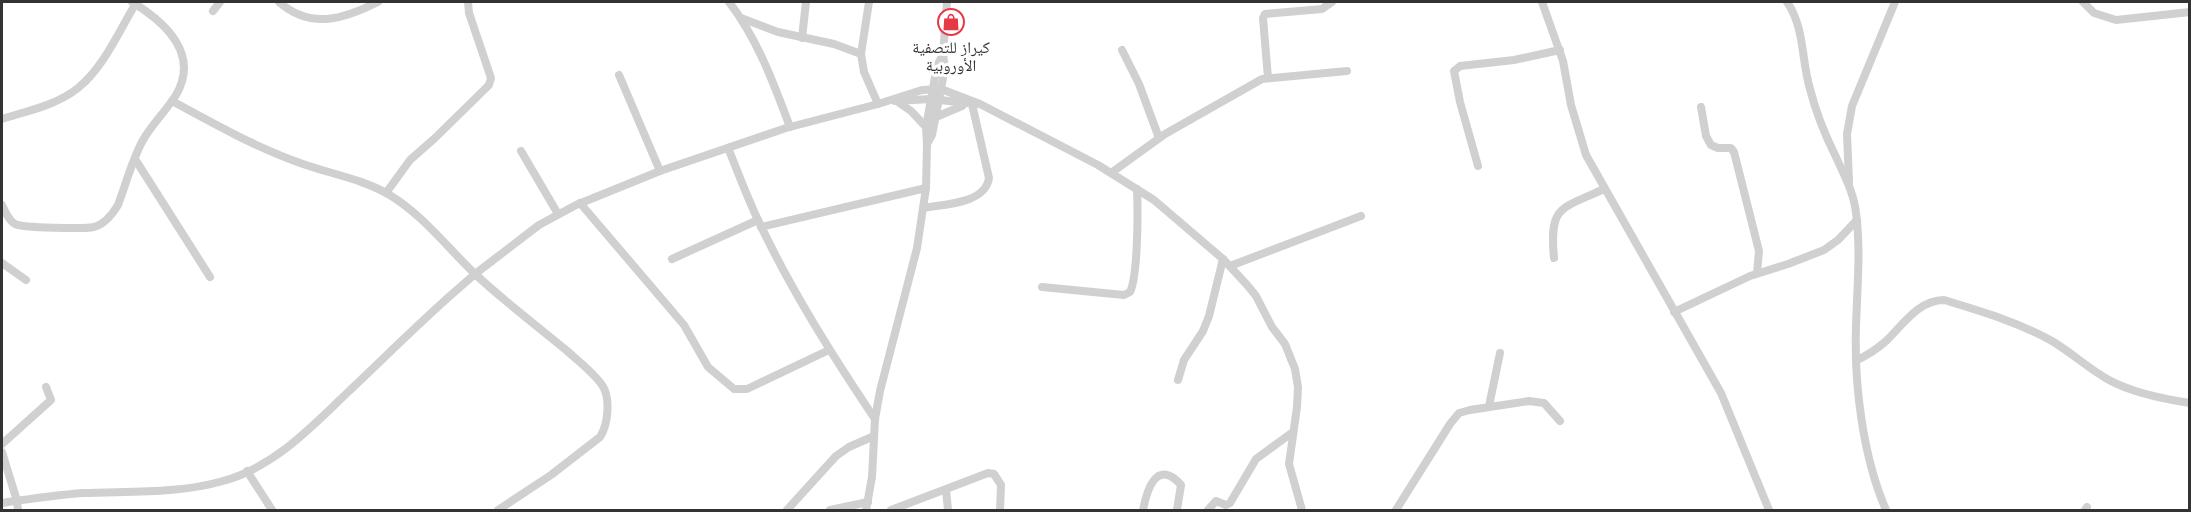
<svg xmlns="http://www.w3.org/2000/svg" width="2191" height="512" font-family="'Nunito Sans','Noto Naskh Arabic',sans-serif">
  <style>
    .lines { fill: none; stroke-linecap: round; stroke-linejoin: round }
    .minor { stroke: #d0d0d0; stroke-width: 8 }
    .labels { text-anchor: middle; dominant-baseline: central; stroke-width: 6; stroke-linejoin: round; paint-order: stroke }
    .poi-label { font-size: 16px; fill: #333; stroke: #fff }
  </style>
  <rect width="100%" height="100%" fill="#fff"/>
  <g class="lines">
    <g class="minor">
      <path d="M279,2C311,30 344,19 378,2"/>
      <path d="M729,2C757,38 774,84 790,127"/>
      <path d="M869,2L861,54L864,72L878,104"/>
      <path d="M1542,2L1563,61L1571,105L1586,155L1721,393L1769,510"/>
      <path d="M1787,2C1805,28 1801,59 1810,89C1816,113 1825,135 1836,157C1844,175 1854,193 1856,213C1861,250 1857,289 1856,327C1854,385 1863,457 1886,510"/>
      <path d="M2083,2L2094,13L2116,20L2190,12"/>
      <path d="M213,11L220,2"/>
      <path d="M741,18L778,32L834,44L861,54"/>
      <path d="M802,38L806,2"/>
      <path d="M1122,50L1139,84L1159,138"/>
      <path d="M619,75L660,171"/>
      <path d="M1268,78L1263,18L1265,14L1322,9L1332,2"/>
      <path d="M172,101C214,124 257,148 303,164C331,174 362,179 388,194C422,214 447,247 475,274C504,301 536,325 566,350C578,361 593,372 602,385C611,398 608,425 600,437L551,475L498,510"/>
      <path d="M895,101L931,99L976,104"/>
      <path d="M898,102L911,111L926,127"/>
      <path d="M1701,107L1706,136L1711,145L1718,148H1731L1734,152L1759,251L1757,273"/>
      <path d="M936,117L962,106"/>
      <path d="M2,119C27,111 57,105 78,88C104,67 119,31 136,3"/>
      <path d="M927,144L932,135L945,68L943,54L947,2"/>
      <path d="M728,148C738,172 747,197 758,220C791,290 832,355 875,419"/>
      <path d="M521,151L558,214"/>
      <path d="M135,159L210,277"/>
      <path d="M1478,166L1460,102L1454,71L1460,66L1514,60L1560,50"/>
      <path d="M1111,173L1165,134L1262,79L1347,71"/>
      <path d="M1849,182L1847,134L1852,106L1895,2"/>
      <path d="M386,193L410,160L435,138L489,85L491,78L469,13L468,2"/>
      <path d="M580,203L684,325L708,367L734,389H747L829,350"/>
      <path d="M2,205C5,211 8,220 15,224C22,228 85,229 94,227C105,224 112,215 118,205C126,184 132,160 143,140C152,124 166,111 176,95C200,54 165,22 132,2"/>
      <path d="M924,208C944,204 985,204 989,178L972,104"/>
      <path d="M761,227L926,188"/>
      <path d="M1554,258C1549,205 1561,209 1604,189"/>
      <path d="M672,259L758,220"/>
      <path d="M2,263L26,280"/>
      <path d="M1230,266L1361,216"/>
      <path d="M1042,287L1124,295L1130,292C1138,276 1138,211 1137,189"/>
      <path d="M1674,312L1750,276L1788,264L1824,250L1838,240L1857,220"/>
      <path d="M1857,360C1868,355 1877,349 1886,341C1902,326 1918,300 1944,300C1980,311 2018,322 2052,341C2072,353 2089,369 2109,380C2133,393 2163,399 2190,403"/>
      <path d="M1178,380L1184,360L1203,331L1209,316L1223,259"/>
      <path d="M1489,406L1500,353"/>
      <path d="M2,444L51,400L46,387"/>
      <path d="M2,452L17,501L18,510"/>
      <path d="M247,471L272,510"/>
      <path d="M946,490L948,510"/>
      <path d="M2,503C29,499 56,495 83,493C130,491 178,494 223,481C274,467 312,427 348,392C383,359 416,326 451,295L475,274L539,225L576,205L660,171L786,128L878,104L922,90L941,89L980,104L1098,165L1154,200L1223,259L1248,286L1256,296L1272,327L1285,344L1295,369L1298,387L1297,407L1289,464L1302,510"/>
      <path d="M787,510L836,456L849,447L874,436"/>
      <path d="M830,510L868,502"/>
      <path d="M866,510L872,477L875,419L880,391L917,248L926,188L927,144L926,127L937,66L943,54"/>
      <path d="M891,510L988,473L994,474L1001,485L1000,510"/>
      <path d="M1143,510C1147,489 1157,458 1181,485L1177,510"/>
      <path d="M1208,510L1216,501L1226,505L1230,503L1256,459L1293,432"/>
      <path d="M1396,510L1450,424L1459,413L1470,410L1529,401L1544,403L1560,421"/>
      <path d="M2085,510L2087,507"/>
    </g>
  </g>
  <defs>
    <symbol id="shop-ring" viewBox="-11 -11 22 22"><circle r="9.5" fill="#fff" stroke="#e63946" stroke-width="1.5"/><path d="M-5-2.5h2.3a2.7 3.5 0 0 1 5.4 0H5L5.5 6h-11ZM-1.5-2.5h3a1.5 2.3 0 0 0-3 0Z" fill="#e63946"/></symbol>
  </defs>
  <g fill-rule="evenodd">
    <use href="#shop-ring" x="936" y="7" width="30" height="30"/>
  </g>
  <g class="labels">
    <g class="poi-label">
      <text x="951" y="48">كيراز للتصفية<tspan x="951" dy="18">الأوروبية</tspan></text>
    </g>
  </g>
  <rect width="2191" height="512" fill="none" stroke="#333333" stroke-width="6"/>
</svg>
